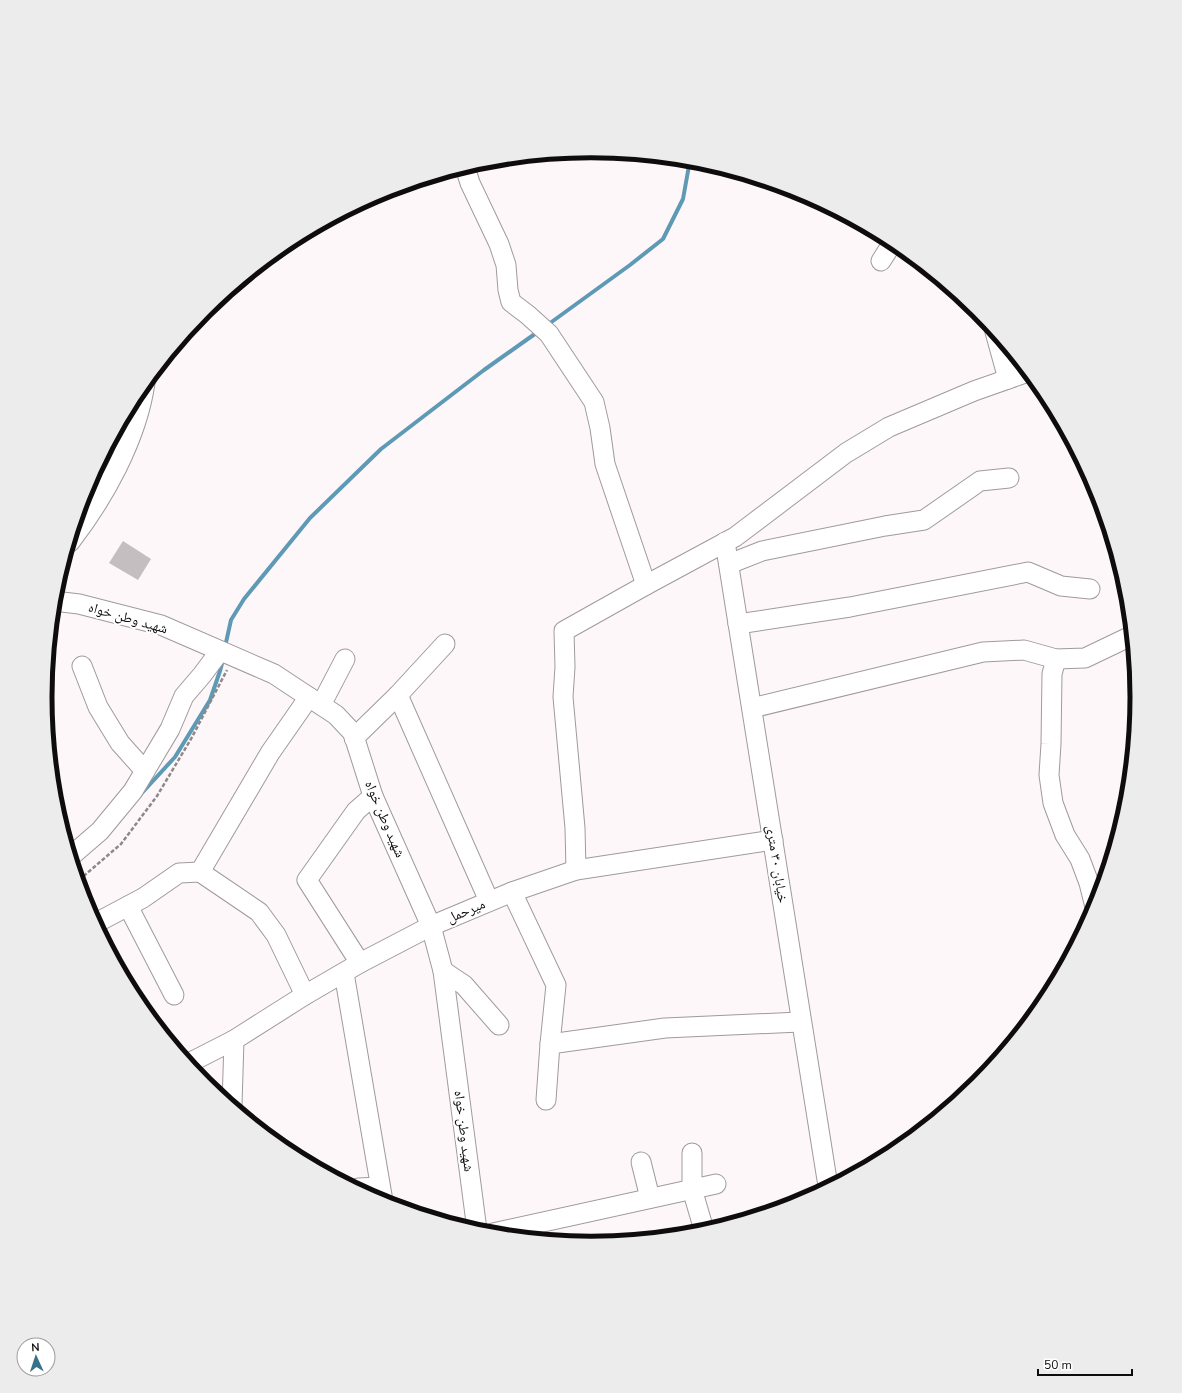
<svg xmlns="http://www.w3.org/2000/svg" width="1182" height="1393" font-family="'Nunito Sans','Noto Naskh Arabic',sans-serif">
  <style>
    .lines { fill: none; stroke-linecap: round; stroke-linejoin: round }
    .stream { stroke: #5e9ab6; stroke-width: 4 }
    .building { fill: #c5bec0 }
    .minor-casing { stroke: #a09a9c; stroke-width: 21 }
    .path { stroke: #8d898a; stroke-width: 2.5; stroke-dasharray: 4 2; stroke-linecap: butt }
    .minor { stroke: #fff; stroke-width: 19 }
    .labels { text-anchor: middle; dominant-baseline: central; stroke-width: 4; stroke-linejoin: round; paint-order: stroke }
    .street-label { font-size: 14px; fill: #0e0c0d; stroke: #fff }
    .rim { fill: none; stroke: #0e0c0d; stroke-width: 5 }
  </style>
  <rect width="100%" height="100%" fill="#fef7f9"/>
  <g class="lines">
    <g class="stream">
      <path d="M546,326L630,265L663,239L683,199L690,160"/>
      <path d="M225,647L231,620L244,599L310,518L381,449L484,370L539,331"/>
      <path d="M141,794L175,757L210,700L220,671L223,660"/>
    </g>
  </g>
  <path class="building" d="M123,541L151,559L138,580L109,563Z"/>
  <g class="lines">
    <defs>
      <g id="minor">
        <path d="M465,167L470,183L499,244L506,265L508,290L511,302L528,315L549,334L594,402L600,428L605,464L646,585"/>
        <path d="M881,261L893,242"/>
        <path d="M995,332L1008,379"/>
        <path d="M70,542C104,498 137,439 145,383"/>
        <path d="M725,542C761,757 792,972 828,1186"/>
        <path d="M729,564L762,551L885,526L924,520L980,481L1009,478"/>
        <path d="M54,601L79,604L161,625L274,674L336,715L353,733L373,796L431,926L443,971L477,1230"/>
        <path d="M738,624L850,607L1028,572L1061,586L1090,589"/>
        <path d="M1056,659L1052,674L1051,744L1049,775L1053,803L1065,835L1080,859L1089,883L1095,907"/>
        <path d="M82,666L98,707L120,743L145,771"/>
        <path d="M398,695L489,901"/>
        <path d="M321,705L345,659"/>
        <path d="M752,708L983,652L1024,650L1056,659L1085,658L1131,636"/>
        <path d="M354,738L398,695L445,644"/>
        <path d="M71,856L100,831L133,791L170,729L184,696L202,675L220,651"/>
        <path d="M576,870L575,828L563,697L565,667L564,631L646,585L735,537L846,453L889,427L974,391L1028,372"/>
        <path d="M512,892L556,985L550,1044"/>
        <path d="M128,906L174,995"/>
        <path d="M96,923L143,898L179,873L200,872"/>
        <path d="M360,963L307,880L356,811L373,796"/>
        <path d="M443,971L464,985L499,1025"/>
        <path d="M344,973L383,1201"/>
        <path d="M305,995L276,935L259,912L200,872L270,753L309,697"/>
        <path d="M189,1063L234,1040L305,995L360,963L431,926L512,892L576,870L773,840"/>
        <path d="M546,1100L550,1044L665,1028L800,1022"/>
        <path d="M232,1105L234,1040"/>
        <path d="M692,1153V1189L704,1230"/>
        <path d="M641,1162L650,1198"/>
        <path d="M358,1188L380,1187"/>
        <path d="M493,1233L716,1184"/>
      </g>
    </defs>
    <use href="#minor" class="minor-casing"/>
    <path class="path" d="M79,880L121,844L157,796L191,739L227,670"/>
    <use href="#minor" class="minor"/>
  </g>
  <g class="labels">
    <g class="street-label">
      <text transform="translate(128 618) rotate(16)">شهید وطن خواه</text>
      <text transform="translate(385 819) rotate(67)">شهید وطن خواه</text>
      <text transform="translate(777 864) rotate(81)">خیابان ۳۰ متری</text>
      <text transform="translate(466 911) rotate(-23)">میرحمل</text>
      <text transform="translate(464 1131) rotate(83)">شهید وطن خواه</text>
    </g>
  </g>
  <path d="M0 0H1182V1393H0ZM52 697a539 539 0 1 1 1078 0a539 539 0 1 1-1078 0Z" fill="#ececec" fill-rule="evenodd"/>
  <path class="rim" d="M52 697a539 539 0 1 1 1078 0a539 539 0 1 1-1078 0Z"/>
  <g transform="translate(36 1357) rotate(357)"><circle r="19" fill="#ffffff" stroke="#9f9e9e"/>
  <path d="M0-3L7 15L0 10L-7 15Z" fill="#38718a"/>
  <text y="-6" font-size="11" font-weight="bold" text-anchor="middle" fill="#0e0c0d">N</text>
  </g>
  <path d="M1038 1369v6h94v-6" fill="none" stroke="#0e0c0d" stroke-width="2"/>
  <text x="1044" y="1369" font-size="12" fill="#0e0c0d" stroke="#ffffff" stroke-width="3" paint-order="stroke">50 m</text>
</svg>
